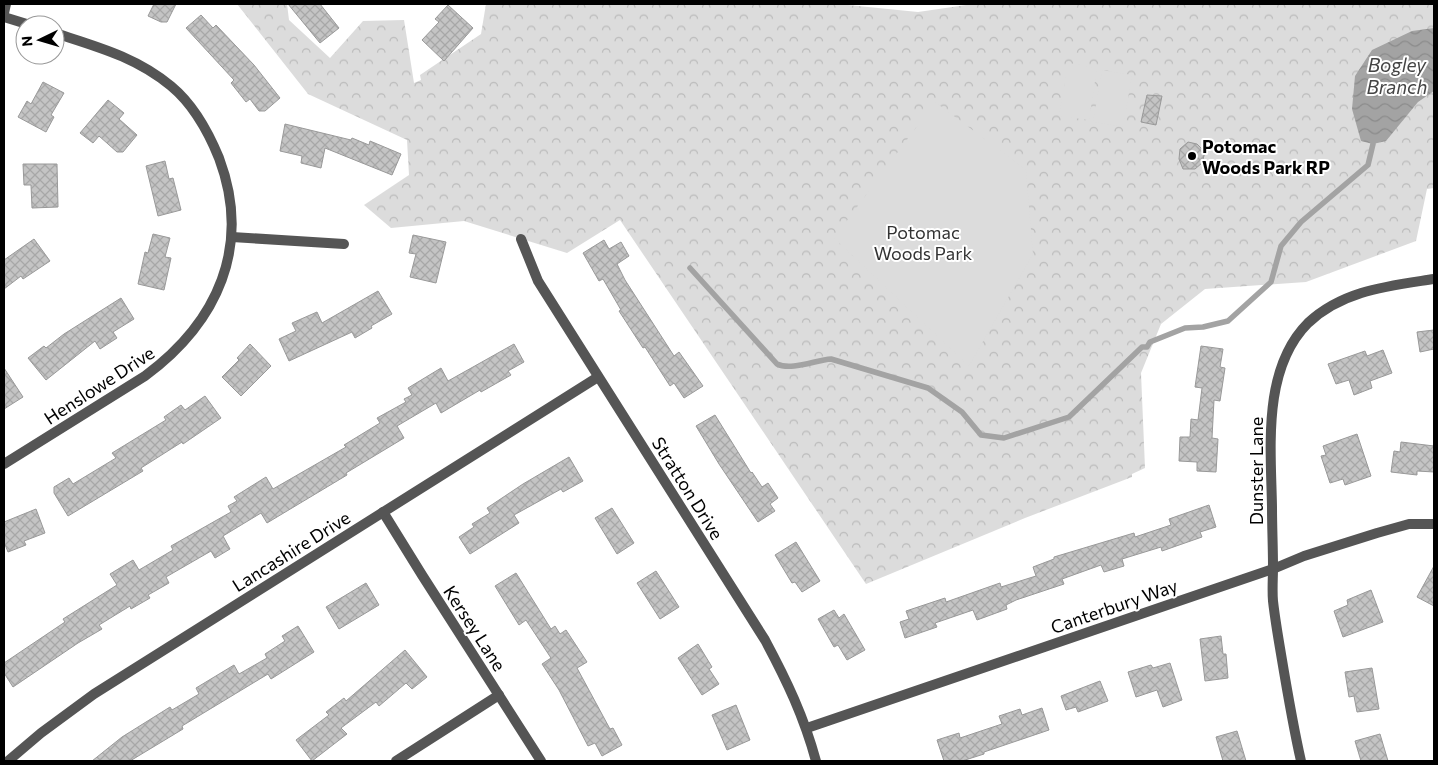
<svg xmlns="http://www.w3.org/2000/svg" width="1438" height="765" font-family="Commissioner,sans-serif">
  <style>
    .forest { fill: url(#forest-crowns) }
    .garden { fill: #dcdcdc }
    .water { fill: url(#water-waves) }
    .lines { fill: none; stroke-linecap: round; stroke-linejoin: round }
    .stream { stroke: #a3a3a3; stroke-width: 5.5 }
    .building { fill: url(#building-cross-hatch); stroke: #999 }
    .minor { stroke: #555; stroke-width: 10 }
    .poi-dot { fill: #000; stroke: #fff; stroke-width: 2 }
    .labels { text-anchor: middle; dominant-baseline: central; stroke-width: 4; stroke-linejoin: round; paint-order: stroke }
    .poi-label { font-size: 18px; font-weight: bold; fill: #000; stroke: #fff; text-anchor: start }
    .park-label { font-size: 18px; fill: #333; stroke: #fff }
    .street-label { font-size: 18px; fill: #000; stroke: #fff }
    .water-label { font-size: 19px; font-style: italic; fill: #444; stroke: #fff }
  </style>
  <defs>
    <pattern id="forest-crowns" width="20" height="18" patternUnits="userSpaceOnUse" patternTransform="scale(1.25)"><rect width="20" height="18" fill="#dcdcdc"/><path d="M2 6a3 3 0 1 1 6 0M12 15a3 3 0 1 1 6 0" fill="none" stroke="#bbb"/></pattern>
    <pattern id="water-waves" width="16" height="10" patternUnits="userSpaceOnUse" patternTransform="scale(1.25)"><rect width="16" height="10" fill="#a3a3a3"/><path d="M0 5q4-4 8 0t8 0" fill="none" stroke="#8b8b8b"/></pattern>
    <pattern id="building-cross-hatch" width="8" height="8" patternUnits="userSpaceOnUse" patternTransform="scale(1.25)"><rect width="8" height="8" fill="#c4c4c4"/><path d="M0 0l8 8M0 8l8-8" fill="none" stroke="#a7a7a7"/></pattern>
  </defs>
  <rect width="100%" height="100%" fill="#fff"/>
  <path class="forest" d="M237,4H287L289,20L330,58L363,21L404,20L414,83L421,80L420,75L481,34L486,4H838L918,12L973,4H1434V188L1427,189L1416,241L1306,282L1205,289L1161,324L1141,373L1145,468L1132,474V477L1025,518L866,584L620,220L567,253L464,221L391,228L364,205L409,175L407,140L308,94Z"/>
  <g class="garden">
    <path d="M1068,63L1097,68L1089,120L1059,116Z"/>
    <path d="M1102,70L1132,75L1123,127L1093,122Z"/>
    <path d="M935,102L1026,170L1033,254L969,366L834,238Z"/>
  </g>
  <path class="water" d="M1434,28V91L1418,102L1386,141L1373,144L1361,141L1352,109L1355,76L1372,50L1412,31Z"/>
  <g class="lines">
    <path class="stream" d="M690,268L777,364C791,371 816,360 831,359L928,388L962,412L981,435L1004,438L1069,417L1142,347H1147L1150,342L1185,328L1203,327L1228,321L1271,282L1281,246L1301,222L1368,165L1373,144"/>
  </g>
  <g class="building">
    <path d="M154,4H176L167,22H161L148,16Z"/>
    <path d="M288,4H320L339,28L320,43Z"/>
    <path d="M448,5L473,28L444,61L422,40L439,22L435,19Z"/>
    <path d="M201,15L213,28L216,25L254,65L280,98L265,111H259L250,99L246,102L231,83L234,80L186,28Z"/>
    <path d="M43,82L64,93L51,115L54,117L46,132L18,117L27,101L31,104Z"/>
    <path d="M1147,95L1162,96L1156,125L1141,122Z"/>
    <path d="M108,100L124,113L119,119L137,135L123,152H117L99,136L93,143L80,133Z"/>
    <path d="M285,124L351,140L352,138L369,145L370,141L401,154L392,175L325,148L321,168L301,163L302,156L280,151Z"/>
    <path d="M1188,142L1197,144L1205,152L1202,163L1195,169H1183L1179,159L1180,149Z"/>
    <path d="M165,161L169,179L173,178L181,210L158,216L146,166Z"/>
    <path d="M23,164H57L58,207L32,208L31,185H24Z"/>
    <path d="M153,234L170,238L165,257L171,258L164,290L138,284L145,252L148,253Z"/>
    <path d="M413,235L446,242L436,283L410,277L416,254L409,253Z"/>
    <path d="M34,239L50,261L23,279L21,276L4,289V260Z"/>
    <path d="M604,240L609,249L621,242L629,256L617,264L625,280L674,356L679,352L703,386L684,398L674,383L670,386L645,347L643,348L619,311L621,310L603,279L599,281L583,253Z"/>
    <path d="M378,291L392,314L371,326L372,328L355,338L352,332L289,361L279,339L296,331L292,323L317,312L322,323Z"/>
    <path d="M121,298L134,319L113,332L117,338L100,349L95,341L46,380L28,358L44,346L46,348L64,334Z"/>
    <path d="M1434,330V349L1420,352L1417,332Z"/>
    <path d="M250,344L271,366L241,396L222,377L239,360L237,358Z"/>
    <path d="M514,344L524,362L508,371L511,375L481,392L480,390L441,413L436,403L397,426L404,438L346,473L347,475L267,523L261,513L223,536L230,549L215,558L211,551L166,577L169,583L148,595L150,598L131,609L130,606L99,625L102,629L78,643L13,687L4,673V663L65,622L63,619L117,585L110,574L133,560L139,570L173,550L171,546L231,512L228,506L237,501L234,497L266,477L273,489L346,447L344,445L380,423L377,418L406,402L404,399L412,395L408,388L441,368L448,381Z"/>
    <path d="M1201,346L1223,349L1220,367L1225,368L1220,401L1214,400L1212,438L1218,439L1216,472L1197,471V462L1179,461L1180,437H1190L1191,419L1198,420L1202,388L1195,387Z"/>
    <path d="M1383,350L1392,373L1370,381L1372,388L1354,395L1349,380L1336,384L1328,364L1365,351L1367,356Z"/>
    <path d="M4,368L23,397L4,409Z"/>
    <path d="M205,396L221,418L183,444L182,442L141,468L143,471L68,516L54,493V487L69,478L73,484L116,458L112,453L166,420L164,417L181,405L185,410Z"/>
    <path d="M715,415L751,473L752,472L762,487L768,483L778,498L770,504L775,511L758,522L719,464L696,426Z"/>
    <path d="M1357,434L1371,476L1345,485L1343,479L1330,483L1321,456L1326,455L1323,446Z"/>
    <path d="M1401,442L1434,446V472L1417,471V475L1391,472L1394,451L1400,452Z"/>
    <path d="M569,457L583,481L563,492L561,489L514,515L519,523L470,554L459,537L474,527L472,524L490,513L487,508L523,484Z"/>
    <path d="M1209,505L1216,527L1200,532L1202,537L1162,551L1161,547L1122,559L1124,566L1104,572L1101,565L1062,579L1064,584L1016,600L1006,605L1007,609L977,620L973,610L935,623L937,627L905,638L900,622L909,619L906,611L945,598L946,602L1000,583L1001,587L1036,576L1033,567L1054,559V557L1134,533L1135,537L1171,525L1169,519Z"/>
    <path d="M612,508L634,543L617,554L595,518Z"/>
    <path d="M36,509L45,533L24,541L26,545L8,552L4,542V522Z"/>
    <path d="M796,542L820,581L802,592L795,582L792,583L775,555Z"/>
    <path d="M1434,566V606L1417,597Z"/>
    <path d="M656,571L679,607L660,619L637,583Z"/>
    <path d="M516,573L551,629L555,626L560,634L566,630L587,662L577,668L610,729L613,728L622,745L602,756L595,743L588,746L559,690L542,664L551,658L526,620L519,625L495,586Z"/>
    <path d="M366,583L379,605L339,629L326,607Z"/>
    <path d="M1371,590L1383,622L1343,637L1334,611L1348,605L1347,600Z"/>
    <path d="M834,610L839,618L844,614L865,650L847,660L838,645L834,647L818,619Z"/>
    <path d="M298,626L314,652L271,679L268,674L182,726L183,729L130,761H92L122,737L170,707L172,710L199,694L196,688L234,665L239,674L267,658L265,654L285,641L282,636Z"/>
    <path d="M1221,636L1223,654H1226L1228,678L1205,681L1200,639Z"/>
    <path d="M698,644L712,667L709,669L719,684L702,695L678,658Z"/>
    <path d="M405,650L427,677L412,689L406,683L379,706L376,702L341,728L347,734L312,761L296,740L329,715L326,712L344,698L346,701Z"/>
    <path d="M1170,663L1182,700L1163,707L1157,690L1136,697L1128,672L1151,665L1153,668Z"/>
    <path d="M1372,668L1379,709L1357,712L1354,696L1349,697L1345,672Z"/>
    <path d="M1100,681L1108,701L1078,712L1076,707L1066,710L1061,696Z"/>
    <path d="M736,705L750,740L727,750L712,715Z"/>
    <path d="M1042,708L1049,730L984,752V754L962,761H944L937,740L959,733L960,738L1002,724L999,716L1020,709L1022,715Z"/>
    <path d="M1237,731L1246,761H1223L1216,737Z"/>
    <path d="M1380,734L1388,761H1361L1355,741Z"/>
  </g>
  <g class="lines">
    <g class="minor">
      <path d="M4,13L6,4"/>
      <path d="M4,17L30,25"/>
      <path d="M232,237L344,244"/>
      <path d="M521,239L538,281L765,640C787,681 804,717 816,761"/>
      <path d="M4,464L145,376C218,322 252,246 219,158C208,131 194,105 171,86C136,57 98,47 55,33"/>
      <path d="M383,512L422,575L541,761"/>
      <path d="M807,728L1273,569L1304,556L1377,533L1409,524H1434"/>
      <path d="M8,761L41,733L94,694L598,377"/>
      <path d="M396,761L499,695"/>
      <path d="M1301,761C1293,726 1287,690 1281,654C1278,636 1275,619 1273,601C1272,590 1273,578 1273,567C1273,547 1272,527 1272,507C1271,448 1262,369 1308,323C1343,290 1389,286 1434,279"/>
    </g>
  </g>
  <circle class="poi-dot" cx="1192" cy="156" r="5"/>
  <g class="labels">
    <g class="poi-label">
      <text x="1202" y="146">Potomac<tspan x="1202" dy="21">Woods Park RP</tspan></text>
    </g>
    <g class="park-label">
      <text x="923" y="232">Potomac<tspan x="923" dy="21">Woods Park</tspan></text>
    </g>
    <g class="street-label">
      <text transform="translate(99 385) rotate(-33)">Henslowe Drive</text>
      <text transform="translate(1256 471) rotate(-90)">Dunster Lane</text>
      <text transform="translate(688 488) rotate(58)">Stratton Drive</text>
      <text transform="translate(291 551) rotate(-32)">Lancashire Drive</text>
      <text transform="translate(1114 606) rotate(-19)">Canterbury Way</text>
      <text transform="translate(475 628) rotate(57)">Kersey Lane</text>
    </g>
    <g class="water-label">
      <text x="1397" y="64">Bogley<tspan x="1397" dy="22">Branch</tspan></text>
    </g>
  </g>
  <rect width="1438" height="765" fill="none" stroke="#000000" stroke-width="10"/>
  <g transform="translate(40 40) rotate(265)"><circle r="24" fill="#ffffff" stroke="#999999"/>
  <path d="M0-4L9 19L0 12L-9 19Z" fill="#000000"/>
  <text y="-8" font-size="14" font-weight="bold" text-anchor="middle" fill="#000000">N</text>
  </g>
</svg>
